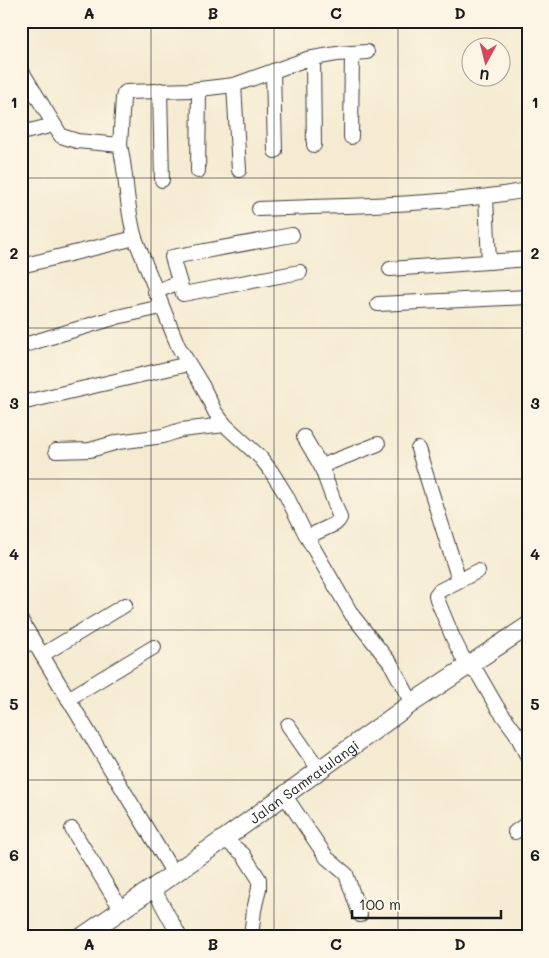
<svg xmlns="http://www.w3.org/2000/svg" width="549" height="958" font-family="Mali,sans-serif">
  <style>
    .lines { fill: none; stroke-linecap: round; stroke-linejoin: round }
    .minor-casing { stroke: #3d3b37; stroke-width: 16 }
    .major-casing { stroke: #3d3b37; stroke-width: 20 }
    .minor { stroke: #fff; stroke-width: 14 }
    .major { stroke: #fff; stroke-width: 18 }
    .grid { fill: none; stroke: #1c1c1c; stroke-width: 1; stroke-opacity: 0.55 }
    .labels { text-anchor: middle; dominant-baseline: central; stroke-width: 4; stroke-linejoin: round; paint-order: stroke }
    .street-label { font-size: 14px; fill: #1c1c1c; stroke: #fcf5e5 }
    .neatline { fill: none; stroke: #1c1c1c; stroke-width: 2 }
    .grid-label { font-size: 16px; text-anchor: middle; font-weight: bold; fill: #1c1c1c }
  </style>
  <rect width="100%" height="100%" fill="#fcf5e5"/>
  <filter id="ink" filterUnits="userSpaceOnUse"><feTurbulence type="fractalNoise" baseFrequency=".02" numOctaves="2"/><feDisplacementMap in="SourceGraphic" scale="10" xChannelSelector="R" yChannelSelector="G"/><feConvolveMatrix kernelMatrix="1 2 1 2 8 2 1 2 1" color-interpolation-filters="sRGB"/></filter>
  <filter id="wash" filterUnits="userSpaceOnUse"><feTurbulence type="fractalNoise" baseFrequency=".0096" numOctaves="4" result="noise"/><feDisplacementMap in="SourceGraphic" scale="20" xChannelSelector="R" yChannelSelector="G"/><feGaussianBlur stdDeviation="1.12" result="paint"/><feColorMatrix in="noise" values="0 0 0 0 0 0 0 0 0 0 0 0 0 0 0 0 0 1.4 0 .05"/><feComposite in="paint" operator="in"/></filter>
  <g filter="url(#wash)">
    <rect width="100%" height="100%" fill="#f5ebd2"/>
  </g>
  <g filter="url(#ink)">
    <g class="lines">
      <defs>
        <g id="minor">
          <path d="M313,58L314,145"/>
          <path d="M21,70L61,136L77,141L120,145C127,176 126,207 135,238L178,346L203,387L215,412L225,425L260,457L271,471L286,495L307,537L352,615L391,664L412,703"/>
          <path d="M273,71L275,151"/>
          <path d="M234,85L239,170"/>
          <path d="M160,90L162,180"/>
          <path d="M21,133L54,125"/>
          <path d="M351,137L352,53"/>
          <path d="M120,145L123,98L124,94L126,92L191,90L234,85L307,59L337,54L367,52"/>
          <path d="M198,171L199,89"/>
          <path d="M486,197L489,262"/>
          <path d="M259,209C349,205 439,206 528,190"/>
          <path d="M292,235L172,257L183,294L300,272"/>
          <path d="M21,266L135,238"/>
          <path d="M390,269L528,259"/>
          <path d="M155,292L179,282"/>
          <path d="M378,304L528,297"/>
          <path d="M21,346L117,317L161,307"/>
          <path d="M21,403L188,364"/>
          <path d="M304,437L321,466L340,518L338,521L335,524L307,537"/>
          <path d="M418,449L459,580"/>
          <path d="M56,451L90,450L118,442L163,436L181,430L225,425"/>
          <path d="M321,466L378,444"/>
          <path d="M478,571L439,591L436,595L437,599L453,638L467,666L478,674L497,707L516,733L528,758"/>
          <path d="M22,622L174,874"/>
          <path d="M21,646L33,642"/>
          <path d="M42,655L125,605"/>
          <path d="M68,699L154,647"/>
          <path d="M288,725L320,771"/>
          <path d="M285,796L327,858L346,874L360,915"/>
          <path d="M72,829L121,909"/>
          <path d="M515,832L528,823"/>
          <path d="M224,839L243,854L259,879V888L254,910L251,937"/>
          <path d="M153,888L180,937"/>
        </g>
        <g id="major">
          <path id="s1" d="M82,937L224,839L412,703L528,626"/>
        </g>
      </defs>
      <use href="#minor" class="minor-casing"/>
      <use href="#major" class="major-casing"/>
      <use href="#minor" class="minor"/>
      <use href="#major" class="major"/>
    </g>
  </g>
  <path class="grid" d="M151,21V937M274,21V937M398,21V937M21,178H528M21,328H528M21,479H528M21,630H528M21,780H528"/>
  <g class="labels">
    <g class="street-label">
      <text stroke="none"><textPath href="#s1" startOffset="271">Jalan Samratulangi</textPath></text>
    </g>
  </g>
  <rect width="549" height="958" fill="none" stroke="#fcf5e5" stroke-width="55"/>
  <g transform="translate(486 62) rotate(187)"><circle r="24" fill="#fcf5e5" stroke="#a29e95"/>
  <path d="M0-4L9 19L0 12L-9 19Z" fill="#d1495b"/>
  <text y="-8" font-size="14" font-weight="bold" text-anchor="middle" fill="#1c1c1c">U</text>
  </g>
  <path d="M352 910v8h149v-8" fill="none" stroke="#1c1c1c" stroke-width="2.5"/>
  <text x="359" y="910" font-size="15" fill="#1c1c1c" stroke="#fcf5e5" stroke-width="4" paint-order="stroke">100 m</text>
  <rect x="28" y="28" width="494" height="902" class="neatline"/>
  <g class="grid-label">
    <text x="89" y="19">A</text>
    <text x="213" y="19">B</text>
    <text x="336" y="19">C</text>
    <text x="460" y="19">D</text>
    <text x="14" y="108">1</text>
    <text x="535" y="108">1</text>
    <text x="14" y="259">2</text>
    <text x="535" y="259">2</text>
    <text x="14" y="409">3</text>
    <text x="535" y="409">3</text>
    <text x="14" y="560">4</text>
    <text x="535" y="560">4</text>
    <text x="14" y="710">5</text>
    <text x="535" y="710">5</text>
    <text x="14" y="861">6</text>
    <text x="535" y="861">6</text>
    <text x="89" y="950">A</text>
    <text x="213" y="950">B</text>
    <text x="336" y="950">C</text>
    <text x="460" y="950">D</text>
  </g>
</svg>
